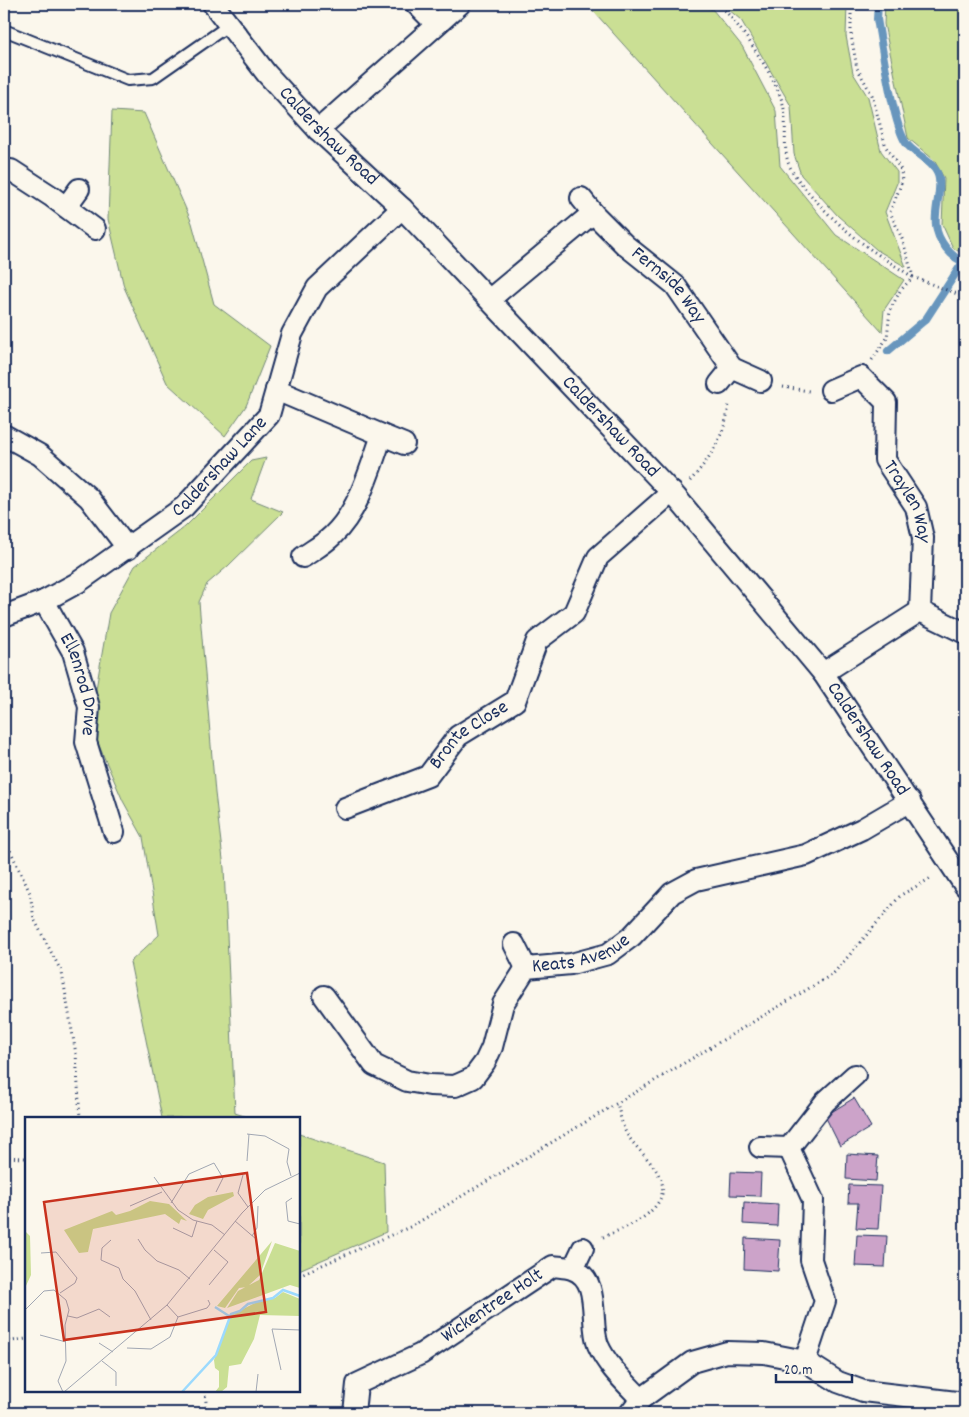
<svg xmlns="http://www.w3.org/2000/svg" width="969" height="1417" font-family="Dekko,sans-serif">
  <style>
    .green { fill: #cadf94; stroke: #728779 }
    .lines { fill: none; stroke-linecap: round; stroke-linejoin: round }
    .stream { stroke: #6896bd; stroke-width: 8 }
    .building { fill: #cca3c9; stroke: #1b2f5e }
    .service-casing { stroke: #1b2f5e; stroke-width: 14 }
    .minor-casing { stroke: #1b2f5e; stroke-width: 24 }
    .path { stroke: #1b2f5e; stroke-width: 3; stroke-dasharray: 1 4; stroke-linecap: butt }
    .service { stroke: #fbf7ec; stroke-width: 10 }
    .minor { stroke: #fbf7ec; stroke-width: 20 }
    .labels { text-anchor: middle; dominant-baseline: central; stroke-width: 5; stroke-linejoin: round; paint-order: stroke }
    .street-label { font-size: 20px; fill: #1b2f5e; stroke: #fbf7ec }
    .inset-river { fill: none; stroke: #9cdafd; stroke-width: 2.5 }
    .inset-road { fill: none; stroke: #a1a7b3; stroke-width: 1 }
    .view { fill: #c8321e; fill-opacity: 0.15; stroke: #c8321e; stroke-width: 2.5 }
    .inset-edge { fill: none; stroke: #1b2f5e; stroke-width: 2.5 }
  </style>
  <rect width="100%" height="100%" fill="#fbf7ec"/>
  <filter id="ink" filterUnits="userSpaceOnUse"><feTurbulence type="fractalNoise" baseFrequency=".02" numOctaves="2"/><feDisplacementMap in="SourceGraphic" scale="10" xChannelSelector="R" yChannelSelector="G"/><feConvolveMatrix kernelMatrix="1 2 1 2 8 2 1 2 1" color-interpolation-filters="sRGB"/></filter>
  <g filter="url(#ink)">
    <g class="green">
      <path d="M587,4H700L713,10L742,46L776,111L780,166L836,235L904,280L884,310L882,332Z"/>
      <path d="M722,4H847L846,36L853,73L868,97L881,151L897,172V183L885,212L906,267L877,250L838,216L801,175L794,154L791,106L741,20Z"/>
      <path d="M885,4H965V255L953,248L942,224L944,178L934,160L908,138L884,24Z"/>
      <path d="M112,111L144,113L192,223L214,304L270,346L246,406L225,436L167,383L124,287L108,219Z"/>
      <path d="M266,458L251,499L283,512L228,566L207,584L199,602L215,793L224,868L235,1113L250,1118H162L130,962L159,935L143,837L123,801L97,741L96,689L109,613L135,566L185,527L251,461Z"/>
      <path d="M299,1134L384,1162L386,1232L299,1270Z"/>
    </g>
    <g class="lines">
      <g class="stream">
        <path d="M878,4L877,19C882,46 893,124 906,143C914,155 937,162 939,179C941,194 934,210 936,225C937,240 952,259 965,262"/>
        <path d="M888,351L926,319L963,262"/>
      </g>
    </g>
    <g class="building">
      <path d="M854,1098L871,1127L840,1146L825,1116Z"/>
      <path d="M847,1154L878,1156L876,1181L846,1179Z"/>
      <path d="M731,1172L761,1173L760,1196L730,1195Z"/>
      <path d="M849,1185L881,1186L878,1229L856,1228L858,1203H848Z"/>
      <path d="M744,1202L778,1204L777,1226L743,1224Z"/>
      <path d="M857,1235L887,1236L885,1267L855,1266Z"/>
      <path d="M745,1238L780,1240L778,1271L744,1269Z"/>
      <path d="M901,1410L939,1413H900Z"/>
    </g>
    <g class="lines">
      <defs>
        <path id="service" d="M4,30L128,80L153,78L229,25"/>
        <g id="minor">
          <path id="s1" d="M213,4L266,73L318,130L402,208L676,497L823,673L965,886"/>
          <path d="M416,4L436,24"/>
          <path d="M318,130L460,4"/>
          <path d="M4,170H11L51,196L95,229"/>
          <path d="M581,198L593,213"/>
          <path d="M66,207L79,189"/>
          <path id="s2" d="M490,299L593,213L625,245L675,285L732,368"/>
          <path d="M719,384L732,368L761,381"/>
          <path d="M276,390L382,435C370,469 359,511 332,536C324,544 313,550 303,557"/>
          <path id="s3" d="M831,390L861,377L886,402L885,460L916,507L923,538L920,611"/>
          <path d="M4,435L40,455L89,498L128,549"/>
          <path d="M382,435L404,444"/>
          <path id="s4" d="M44,601L73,652L89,707L86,742L114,832"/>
          <path id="s5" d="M4,616L44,601L77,583L184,507L269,415L292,334L317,288L402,208"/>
          <path d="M823,673L920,611L965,633"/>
          <path id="s6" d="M345,808L428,776L458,736L515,701L537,641L574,613L598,557L672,492"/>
          <path d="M514,944L526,968"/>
          <path id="s7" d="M324,996L374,1065L407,1081L430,1085L455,1086L473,1078L485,1062L492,1047L503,1004L526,968L571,964L608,954L632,936L672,893L696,880L806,855L862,829L910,801"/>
          <path d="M760,1147L789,1148"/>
          <path d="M573,1269L583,1248"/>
          <path d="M805,1361L825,1301L811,1260L813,1200L789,1148L825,1102L855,1075"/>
          <path id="s8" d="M354,1413L357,1384L421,1354L553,1266C559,1267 566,1267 572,1269C602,1279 589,1323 598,1345C607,1366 626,1383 641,1399"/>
          <path d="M630,1413L641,1399L692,1362L727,1352L764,1353L805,1361L838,1382L863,1391L965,1403"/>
        </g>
      </defs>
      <use href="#service" class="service-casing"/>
      <use href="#minor" class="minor-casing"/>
      <g class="path">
        <path d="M717,4C737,18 781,85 784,109C787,126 783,145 788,162C792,174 802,185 810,194C843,232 871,251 913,277"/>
        <path d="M851,4V35L857,68L872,95L886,147L901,170L902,182L890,212L903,241L913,277"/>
        <path d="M872,360L887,338L890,310L900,291L913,277L965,297"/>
        <path d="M783,387L809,391"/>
        <path d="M690,481C710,459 726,434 729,403"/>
        <path d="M4,843L10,850L30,893L34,919L62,973L76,1054L80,1118"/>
        <path d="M4,1157L26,1158"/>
        <path d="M603,1237C617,1231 633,1225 645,1216C685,1185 647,1163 628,1136C622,1127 620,1114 617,1103"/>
        <path d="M299,1275L412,1226L833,974L901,895L933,877"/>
        <path d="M4,1342L26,1339"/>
        <path d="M205,1391L207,1413"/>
      </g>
      <use href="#service" class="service"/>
      <use href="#minor" class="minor"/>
    </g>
  </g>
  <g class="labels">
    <g class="street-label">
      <text stroke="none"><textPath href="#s1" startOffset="176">Caldershaw Road</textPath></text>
      <text stroke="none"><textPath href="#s2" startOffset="239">Fernside Way</textPath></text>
      <text stroke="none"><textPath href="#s1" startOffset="581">Caldershaw Road</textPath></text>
      <text stroke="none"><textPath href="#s5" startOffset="265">Caldershaw Lane</textPath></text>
      <text stroke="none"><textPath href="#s3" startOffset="174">Traylen Way</textPath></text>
      <text stroke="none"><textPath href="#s4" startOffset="92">Ellenrod Drive</textPath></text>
      <text stroke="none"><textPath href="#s6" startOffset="148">Bronte Close</textPath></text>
      <text stroke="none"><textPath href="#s1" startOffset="986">Caldershaw Road</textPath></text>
      <text stroke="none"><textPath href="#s7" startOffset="371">Keats Avenue</textPath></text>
      <text stroke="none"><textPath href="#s8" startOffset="186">Wickentree Holt</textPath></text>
    </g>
  </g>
  <g transform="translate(25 1117)">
    <rect width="275" height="275" fill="#fbf7ec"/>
    <path d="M208,75L209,79L183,93L178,102L164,97L170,88L183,80ZM125,84L144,87L162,104L156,102L154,107L140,97L68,112L63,135L54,136L39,113L87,94L91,98L105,94ZM0,114L5,119L6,158L0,171ZM247,124L235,158L222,170L214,171L200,191L192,189ZM250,126L275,134V171L265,168L202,191L213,174L234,163ZM258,175L275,182V199L235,198L229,222L216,247L204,249L202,270L196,275H190L194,270V254L190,251L189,243L206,198L236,183L250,181Z" fill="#cadf94"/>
    <path class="inset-river" d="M190,190L204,199M157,275L191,238L206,197L215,194L223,187L248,181L258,173L275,179"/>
    <path class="inset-road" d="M222,17L240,19L264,32L262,45L266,59M222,44L224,17M218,58L213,76L223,90M129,60L153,93L168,103L187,108L200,118M267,81L261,85L263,104L275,107M146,86L164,57L189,46L198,61L191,75M105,89L137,75M210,104L231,122M148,111L167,120L172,104M227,119L232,111L233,89M113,122L120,133L132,144L154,153L165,162M86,123L77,131L76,143L94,151L98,162L110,174L126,203M16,136L31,135L52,161L50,166L35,176M184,168L203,145L189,133M0,193L19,174L29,173L41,183L44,193L40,208L41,244L33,264L38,275M43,199L52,201L74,192L85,200M153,200L182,191L185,187L183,183M15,218L41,225M74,226L88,235M102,231L126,232L145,220L153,200L142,188M77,244L91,255V269M256,253L247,212L275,213M39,275L142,188L217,96L240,73L275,56M231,275L233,257"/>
    <path class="view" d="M222,56L241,195L39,223L19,85Z"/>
    <rect width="275" height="275" class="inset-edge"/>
  </g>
  <rect width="969" height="1417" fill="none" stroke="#fbf7ec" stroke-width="20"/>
  <rect x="10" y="10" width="949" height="1397" fill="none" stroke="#1b2f5e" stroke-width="2" filter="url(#ink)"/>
  <path d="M776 1374v8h76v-8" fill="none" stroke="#1b2f5e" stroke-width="2.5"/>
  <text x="784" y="1374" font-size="15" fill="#1b2f5e" stroke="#fbf7ec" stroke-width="4" paint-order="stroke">20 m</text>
</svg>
